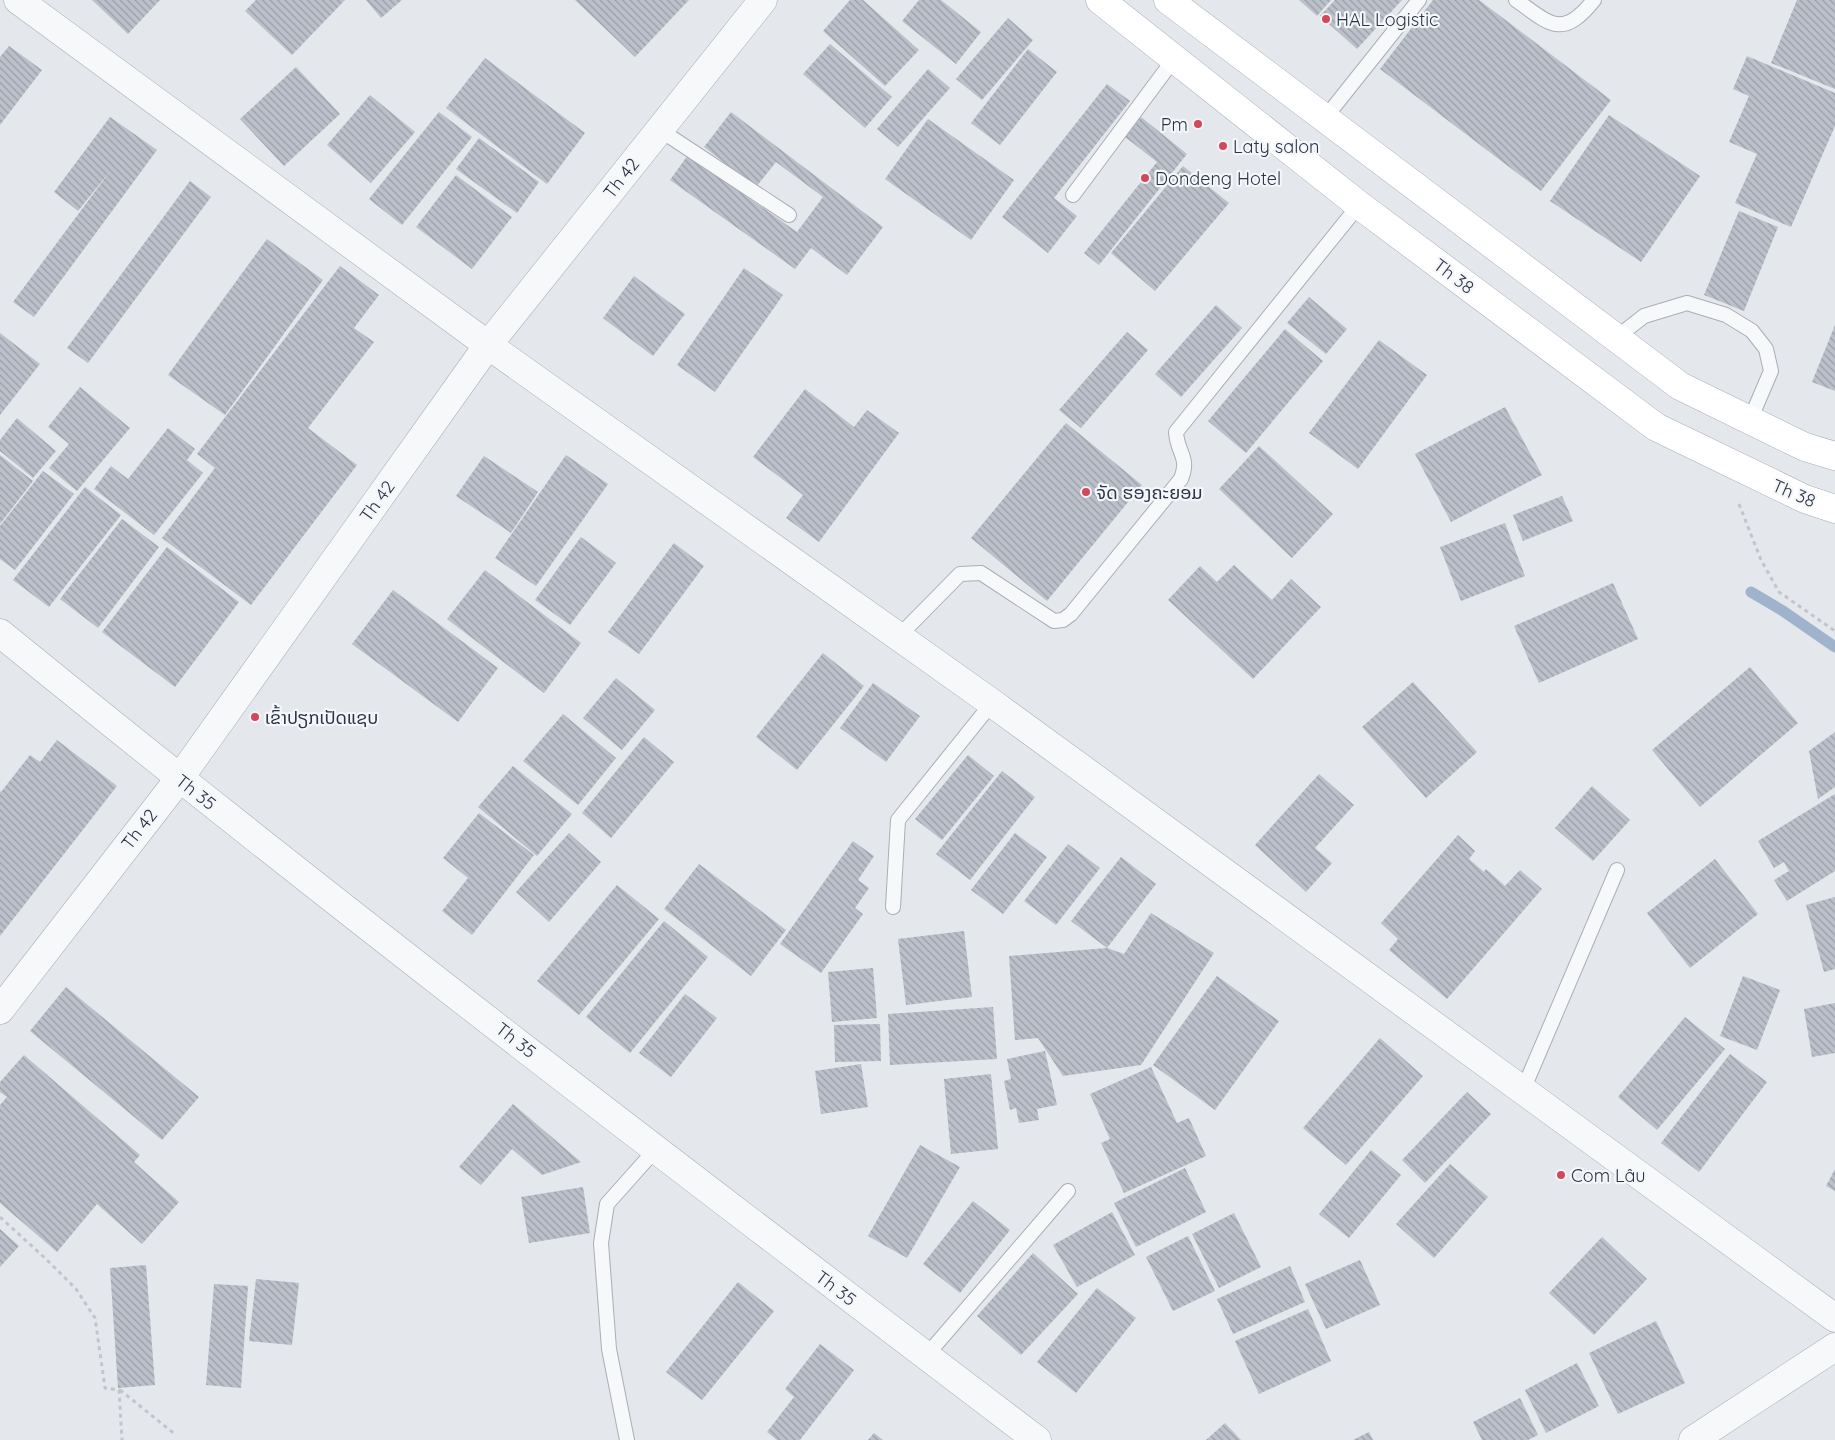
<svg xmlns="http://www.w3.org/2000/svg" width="1835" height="1440" font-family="Quicksand,'Noto Sans Lao',sans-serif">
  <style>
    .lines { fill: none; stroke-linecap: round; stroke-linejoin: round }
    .stream { stroke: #9fb4cc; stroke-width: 11 }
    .building { fill: url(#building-back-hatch) }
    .lane-casing { stroke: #a9aeb7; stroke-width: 16 }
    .street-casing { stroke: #a9aeb7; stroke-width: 29 }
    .secondary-casing { stroke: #a9aeb7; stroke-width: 29 }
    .path { stroke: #c2c5cb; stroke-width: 3; stroke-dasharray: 4 4; stroke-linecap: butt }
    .lane { stroke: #f7f8fa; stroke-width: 14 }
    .street { stroke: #f7f8fa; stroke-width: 28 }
    .secondary { stroke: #fff; stroke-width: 28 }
    .poi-dot { fill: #d1495b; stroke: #f4f6f9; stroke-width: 2 }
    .labels { text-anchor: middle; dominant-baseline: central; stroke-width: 4.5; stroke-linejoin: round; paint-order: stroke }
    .poi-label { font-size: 18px; fill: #2b3445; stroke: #f4f6f9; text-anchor: start }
    .street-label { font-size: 18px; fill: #2b3445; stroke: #f4f6f9 }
  </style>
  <defs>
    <pattern id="building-back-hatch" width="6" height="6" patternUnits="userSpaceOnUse" patternTransform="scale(1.25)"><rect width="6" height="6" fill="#bbc0ca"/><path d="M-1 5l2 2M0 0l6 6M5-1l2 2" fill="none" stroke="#989da6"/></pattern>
  </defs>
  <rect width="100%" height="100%" fill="#e4e7ec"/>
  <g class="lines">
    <path class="stream" d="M1751,592L1783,611L1835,647"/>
  </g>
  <g class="building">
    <path d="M92,0H160L128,34Z"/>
    <path d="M256,0H345L292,55L245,11Z"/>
    <path d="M366,0H402L381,18Z"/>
    <path d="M575,0H689L635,57Z"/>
    <path d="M850,0H863L919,50L885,86L823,31Z"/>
    <path d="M919,0H941L981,32L956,64L902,21Z"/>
    <path d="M1299,0H1331L1317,16Z"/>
    <path d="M1335,0H1402L1357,49L1320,16Z"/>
    <path d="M1433,0H1479L1611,100L1541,191L1380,69Z"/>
    <path d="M1797,0H1835V89L1771,63Z"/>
    <path d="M1008,18L1033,40L982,100L956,79Z"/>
    <path d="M830,44L892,97L865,128L803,74Z"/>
    <path d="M9,46L42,70L0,125V57Z"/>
    <path d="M1028,49L1057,72L1000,145L971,123Z"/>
    <path d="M1747,56L1835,93V126L1791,227L1735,203L1757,154L1729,142L1749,96L1733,89Z"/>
    <path d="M485,58L585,133L547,184L446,108Z"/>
    <path d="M296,67L340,114L284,166L240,119Z"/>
    <path d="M928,69L950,88L898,147L877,129Z"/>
    <path d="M1107,84L1130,101L1054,198L1077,216L1048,253L1002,217Z"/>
    <path d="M370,95L415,132L371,183L327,145Z"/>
    <path d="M439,112L472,137L402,225L369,199Z"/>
    <path d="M731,112L883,227L847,275L811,248L795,269L670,180L688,155L797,232L823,197L776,162L756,187L704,147Z"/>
    <path d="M1609,115L1700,176L1641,262L1550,201Z"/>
    <path d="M110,117L157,150L34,317L13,302L111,170L78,211L54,192Z"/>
    <path d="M1141,117L1187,154L1099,265L1084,253L1157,162L1125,137Z"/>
    <path d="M928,119L1014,180L971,240L885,179Z"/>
    <path d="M479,138L539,182L517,213L456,169Z"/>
    <path d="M1183,166L1229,203L1155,291L1111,253Z"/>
    <path d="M456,175L512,217L472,269L416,227Z"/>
    <path d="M190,181L211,197L88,363L67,348Z"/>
    <path d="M1739,211L1778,227L1744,311L1704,295Z"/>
    <path d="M267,239L323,280L225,415L168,375Z"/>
    <path d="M340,266L379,295L354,328L374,342L308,428L357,465L251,605L162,538L215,468L197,454Z"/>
    <path d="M744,268L783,295L715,392L677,365Z"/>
    <path d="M634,276L685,314L653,356L603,318Z"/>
    <path d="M1309,297L1347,329L1326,354L1287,323Z"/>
    <path d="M1216,305L1242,328L1181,397L1155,374Z"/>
    <path d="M1835,325V391L1812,382Z"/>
    <path d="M1285,329L1323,361L1246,453L1208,421Z"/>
    <path d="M1127,332L1148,350L1081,428L1059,410Z"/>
    <path d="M0,333L40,364L0,415Z"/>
    <path d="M1379,340L1427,375L1358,469L1309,433Z"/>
    <path d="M80,387L130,428L77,491L49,468L69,444L48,427Z"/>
    <path d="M805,389L854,427L867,410L899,433L819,542L786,518L803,495L753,457Z"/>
    <path d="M1505,407L1542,475L1451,522L1415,454Z"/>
    <path d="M17,418L56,451L33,478L0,451V440Z"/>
    <path d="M1066,423L1142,485L1047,601L971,538Z"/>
    <path d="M168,428L195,449L187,460L203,473L154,535L94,489L111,466L128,479Z"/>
    <path d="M1259,446L1333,514L1292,558L1219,489Z"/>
    <path d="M0,455L33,481L0,524Z"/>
    <path d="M566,455L608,484L536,586L495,558Z"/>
    <path d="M484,456L538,492L511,533L456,496Z"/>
    <path d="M43,471L74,494L15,570L0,559V526Z"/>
    <path d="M85,487L121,515L49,607L13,580Z"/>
    <path d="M1562,496L1573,521L1523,541L1513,515Z"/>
    <path d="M122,519L159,547L98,628L60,599Z"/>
    <path d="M1505,523L1525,576L1461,601L1440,547Z"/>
    <path d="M581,537L616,563L570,625L535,600Z"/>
    <path d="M674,543L704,566L639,654L608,632Z"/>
    <path d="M167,547L239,602L175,687L102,632Z"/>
    <path d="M1234,565L1272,600L1291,579L1321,607L1253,679L1168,600L1200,566L1217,582Z"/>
    <path d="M485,570L581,643L544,693L447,619Z"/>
    <path d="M1613,583L1638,639L1539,683L1514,626Z"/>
    <path d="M393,590L498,668L458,722L352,644Z"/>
    <path d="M823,653L864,686L797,770L756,737Z"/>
    <path d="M1750,667L1798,723L1700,807L1652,750Z"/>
    <path d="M616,678L655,710L622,750L583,718Z"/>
    <path d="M1413,682L1477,752L1426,798L1362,727Z"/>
    <path d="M873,683L920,716L886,762L840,728Z"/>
    <path d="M563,714L616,758L578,805L523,761Z"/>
    <path d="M1835,732V787L1818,799L1809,751Z"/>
    <path d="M644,737L674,762L611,838L582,813Z"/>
    <path d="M57,740L117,786L0,936V791L1,792L30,755L40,762Z"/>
    <path d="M968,755L994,776L942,840L915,819Z"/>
    <path d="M513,766L572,814L537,856L478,807Z"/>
    <path d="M1002,771L1035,797L970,880L936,854Z"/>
    <path d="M1319,774L1354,805L1315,848L1332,863L1306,892L1255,845Z"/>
    <path d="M1592,786L1630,820L1593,861L1555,828Z"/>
    <path d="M1835,794V871L1787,901L1774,880L1789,871L1784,862L1774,868L1758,841Z"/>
    <path d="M479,813L534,855L472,935L442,911L468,878L443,858Z"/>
    <path d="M569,833L601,862L549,922L516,892Z"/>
    <path d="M1015,833L1047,857L1003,914L971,890Z"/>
    <path d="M1458,835L1475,851L1469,859L1484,872L1486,869L1505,886L1520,870L1542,889L1447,999L1389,950L1398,939L1381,923Z"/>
    <path d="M853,841L874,856L858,880L869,888L855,908L863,914L821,973L780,944Z"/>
    <path d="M1068,844L1100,868L1056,925L1024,901Z"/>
    <path d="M1121,857L1156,884L1107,948L1071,921Z"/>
    <path d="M1715,859L1758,914L1690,968L1647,913Z"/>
    <path d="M699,864L786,930L751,976L664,909Z"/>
    <path d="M617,885L659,919L579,1015L537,981Z"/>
    <path d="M1835,897V969L1824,972L1806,905Z"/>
    <path d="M1151,913L1214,953L1141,1065L1063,1076L1038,1038L1015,1040L1009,956L1107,948L1124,954Z"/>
    <path d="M664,921L708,957L630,1053L586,1017Z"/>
    <path d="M964,931L972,997L906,1005L898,939Z"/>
    <path d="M873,968L877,1018L832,1022L828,972Z"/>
    <path d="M1217,976L1279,1021L1215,1110L1153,1065Z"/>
    <path d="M1743,976L1780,990L1757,1050L1720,1036Z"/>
    <path d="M66,987L199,1097L162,1140L30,1031Z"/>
    <path d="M685,994L717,1018L671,1077L639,1053Z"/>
    <path d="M1835,1003V1053L1812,1057L1804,1009Z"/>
    <path d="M993,1007L997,1059L890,1065L888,1014Z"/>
    <path d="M1685,1017L1725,1049L1657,1130L1618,1097Z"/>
    <path d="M880,1024L881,1061L835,1062L834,1025Z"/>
    <path d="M1380,1038L1423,1076L1346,1165L1303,1128Z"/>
    <path d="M1045,1051L1057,1105L1037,1109L1039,1120L1019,1123L1016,1108L1010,1110L1004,1081L1011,1079L1007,1059Z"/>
    <path d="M1730,1054L1767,1082L1699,1172L1661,1143Z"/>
    <path d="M24,1055L140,1155L134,1162L179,1202L142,1244L97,1204L57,1252L0,1203V1105L7,1097L0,1092V1082Z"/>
    <path d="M861,1064L868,1107L821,1114L815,1071Z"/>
    <path d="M1151,1067L1177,1123L1189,1118L1206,1156L1124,1193L1101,1143L1110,1139L1090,1094Z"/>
    <path d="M991,1074L998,1149L951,1154L944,1079Z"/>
    <path d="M1467,1092L1491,1114L1425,1183L1402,1160Z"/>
    <path d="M513,1104L581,1162L542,1175L512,1149L481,1185L459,1167Z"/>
    <path d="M920,1145L960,1167L907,1258L868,1236Z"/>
    <path d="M1371,1150L1401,1175L1349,1238L1319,1214Z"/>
    <path d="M1450,1164L1488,1197L1434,1258L1396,1224Z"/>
    <path d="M1185,1168L1206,1212L1136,1247L1114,1203Z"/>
    <path d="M1835,1169V1191L1826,1186Z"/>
    <path d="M583,1187L590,1233L529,1243L521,1197Z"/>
    <path d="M973,1201L1010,1230L960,1293L923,1264Z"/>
    <path d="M1112,1212L1135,1255L1077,1287L1053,1245Z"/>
    <path d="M1234,1213L1261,1267L1219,1288L1192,1234Z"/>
    <path d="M0,1229L19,1246L0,1267Z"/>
    <path d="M1188,1236L1215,1291L1173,1311L1146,1257Z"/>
    <path d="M1602,1237L1647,1279L1594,1335L1549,1293Z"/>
    <path d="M1033,1253L1078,1294L1021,1355L977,1316Z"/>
    <path d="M1360,1260L1380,1305L1326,1329L1305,1284Z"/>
    <path d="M146,1265L155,1385L118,1388L110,1268Z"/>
    <path d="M1290,1266L1305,1302L1233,1334L1217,1299Z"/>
    <path d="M256,1279L299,1283L292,1345L249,1341Z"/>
    <path d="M738,1282L774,1311L702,1400L666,1372Z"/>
    <path d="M214,1284L248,1286L241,1388L206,1385Z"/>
    <path d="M1097,1288L1136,1318L1076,1393L1037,1362Z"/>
    <path d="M1308,1309L1331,1361L1259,1394L1235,1341Z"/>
    <path d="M1656,1321L1685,1383L1618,1414L1589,1353Z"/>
    <path d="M820,1344L854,1370L800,1440H777L767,1432L794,1397L785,1389Z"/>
    <path d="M1577,1363L1599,1406L1546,1433L1525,1390Z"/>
    <path d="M1520,1398L1538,1435L1528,1440H1482L1473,1422Z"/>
    <path d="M1225,1423L1241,1440H1206Z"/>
    <path d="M1369,1432L1373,1440H1353Z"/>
    <path d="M874,1433L883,1440H868Z"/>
  </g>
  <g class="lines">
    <defs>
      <g id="lane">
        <path d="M1516,0C1550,24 1562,40 1594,0"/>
        <path d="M1325,118L1419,0"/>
        <path d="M660,130L789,215"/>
        <path d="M1073,195L1174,59"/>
        <path d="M1616,338L1644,316L1687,303L1726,315L1752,331L1766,349L1771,371L1750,420"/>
        <path d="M899,636L960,574L981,573L1054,621L1063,620L1071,614L1181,479C1190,457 1177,453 1176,432L1359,205"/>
        <path d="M893,907L898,820L992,703"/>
        <path d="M1523,1090L1617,870"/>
        <path d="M926,1356L1068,1191"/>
        <path d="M627,1440L609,1349L601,1243L607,1204L656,1149"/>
      </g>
      <g id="street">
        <path d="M18,0L488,345L992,703L1835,1318"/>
        <path d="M0,633C340,910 688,1175 1037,1440"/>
        <path d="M0,1010L179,779L488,345L763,0"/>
        <path d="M1693,1440L1835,1347"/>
      </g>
      <g id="secondary">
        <path d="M1100,0L1359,205L1656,427L1805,499L1835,509"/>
        <path d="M1168,0L1680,386L1805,447L1835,456"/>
      </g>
    </defs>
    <use href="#lane" class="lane-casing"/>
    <use href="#street" class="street-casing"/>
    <use href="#secondary" class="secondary-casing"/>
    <g class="path">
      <path d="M1739,504L1761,560L1779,592L1835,631"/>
      <path d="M0,1217L46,1259L76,1289L95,1318L105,1388L119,1390L122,1440"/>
      <path d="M120,1390L176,1435"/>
    </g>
    <use href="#lane" class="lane"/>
    <use href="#street" class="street"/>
    <use href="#secondary" class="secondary"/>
  </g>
  <g class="poi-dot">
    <circle cx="1326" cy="19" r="5"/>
    <circle cx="1198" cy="124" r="5"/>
    <circle cx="1223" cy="146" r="5"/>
    <circle cx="1145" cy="178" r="5"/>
    <circle cx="1086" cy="492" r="5"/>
    <circle cx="255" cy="717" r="5"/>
    <circle cx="1561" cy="1175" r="5"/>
  </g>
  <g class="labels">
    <g class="poi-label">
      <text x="1336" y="19">HAL Logistic</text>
      <text x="1188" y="124" text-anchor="end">Pm</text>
      <text x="1233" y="146">Laty salon</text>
      <text x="1155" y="178">Dondeng Hotel</text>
      <text x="1096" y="492">ຈັດ ຮອງຄະຍອມ</text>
      <text x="265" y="717">ເຂົ້າປຽກເປັດແຊບ</text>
      <text x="1571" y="1175">Com Lâu</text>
    </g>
    <g class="street-label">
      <text transform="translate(621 178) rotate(-52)">Th 42</text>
      <text transform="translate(1454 276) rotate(37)">Th 38</text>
      <text transform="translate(1794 493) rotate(23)">Th 38</text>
      <text transform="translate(377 501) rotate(-54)">Th 42</text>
      <text transform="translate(196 792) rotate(38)">Th 35</text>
      <text transform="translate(139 829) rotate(-52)">Th 42</text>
      <text transform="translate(516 1040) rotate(38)">Th 35</text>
      <text transform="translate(836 1288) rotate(37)">Th 35</text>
    </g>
  </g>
</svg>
